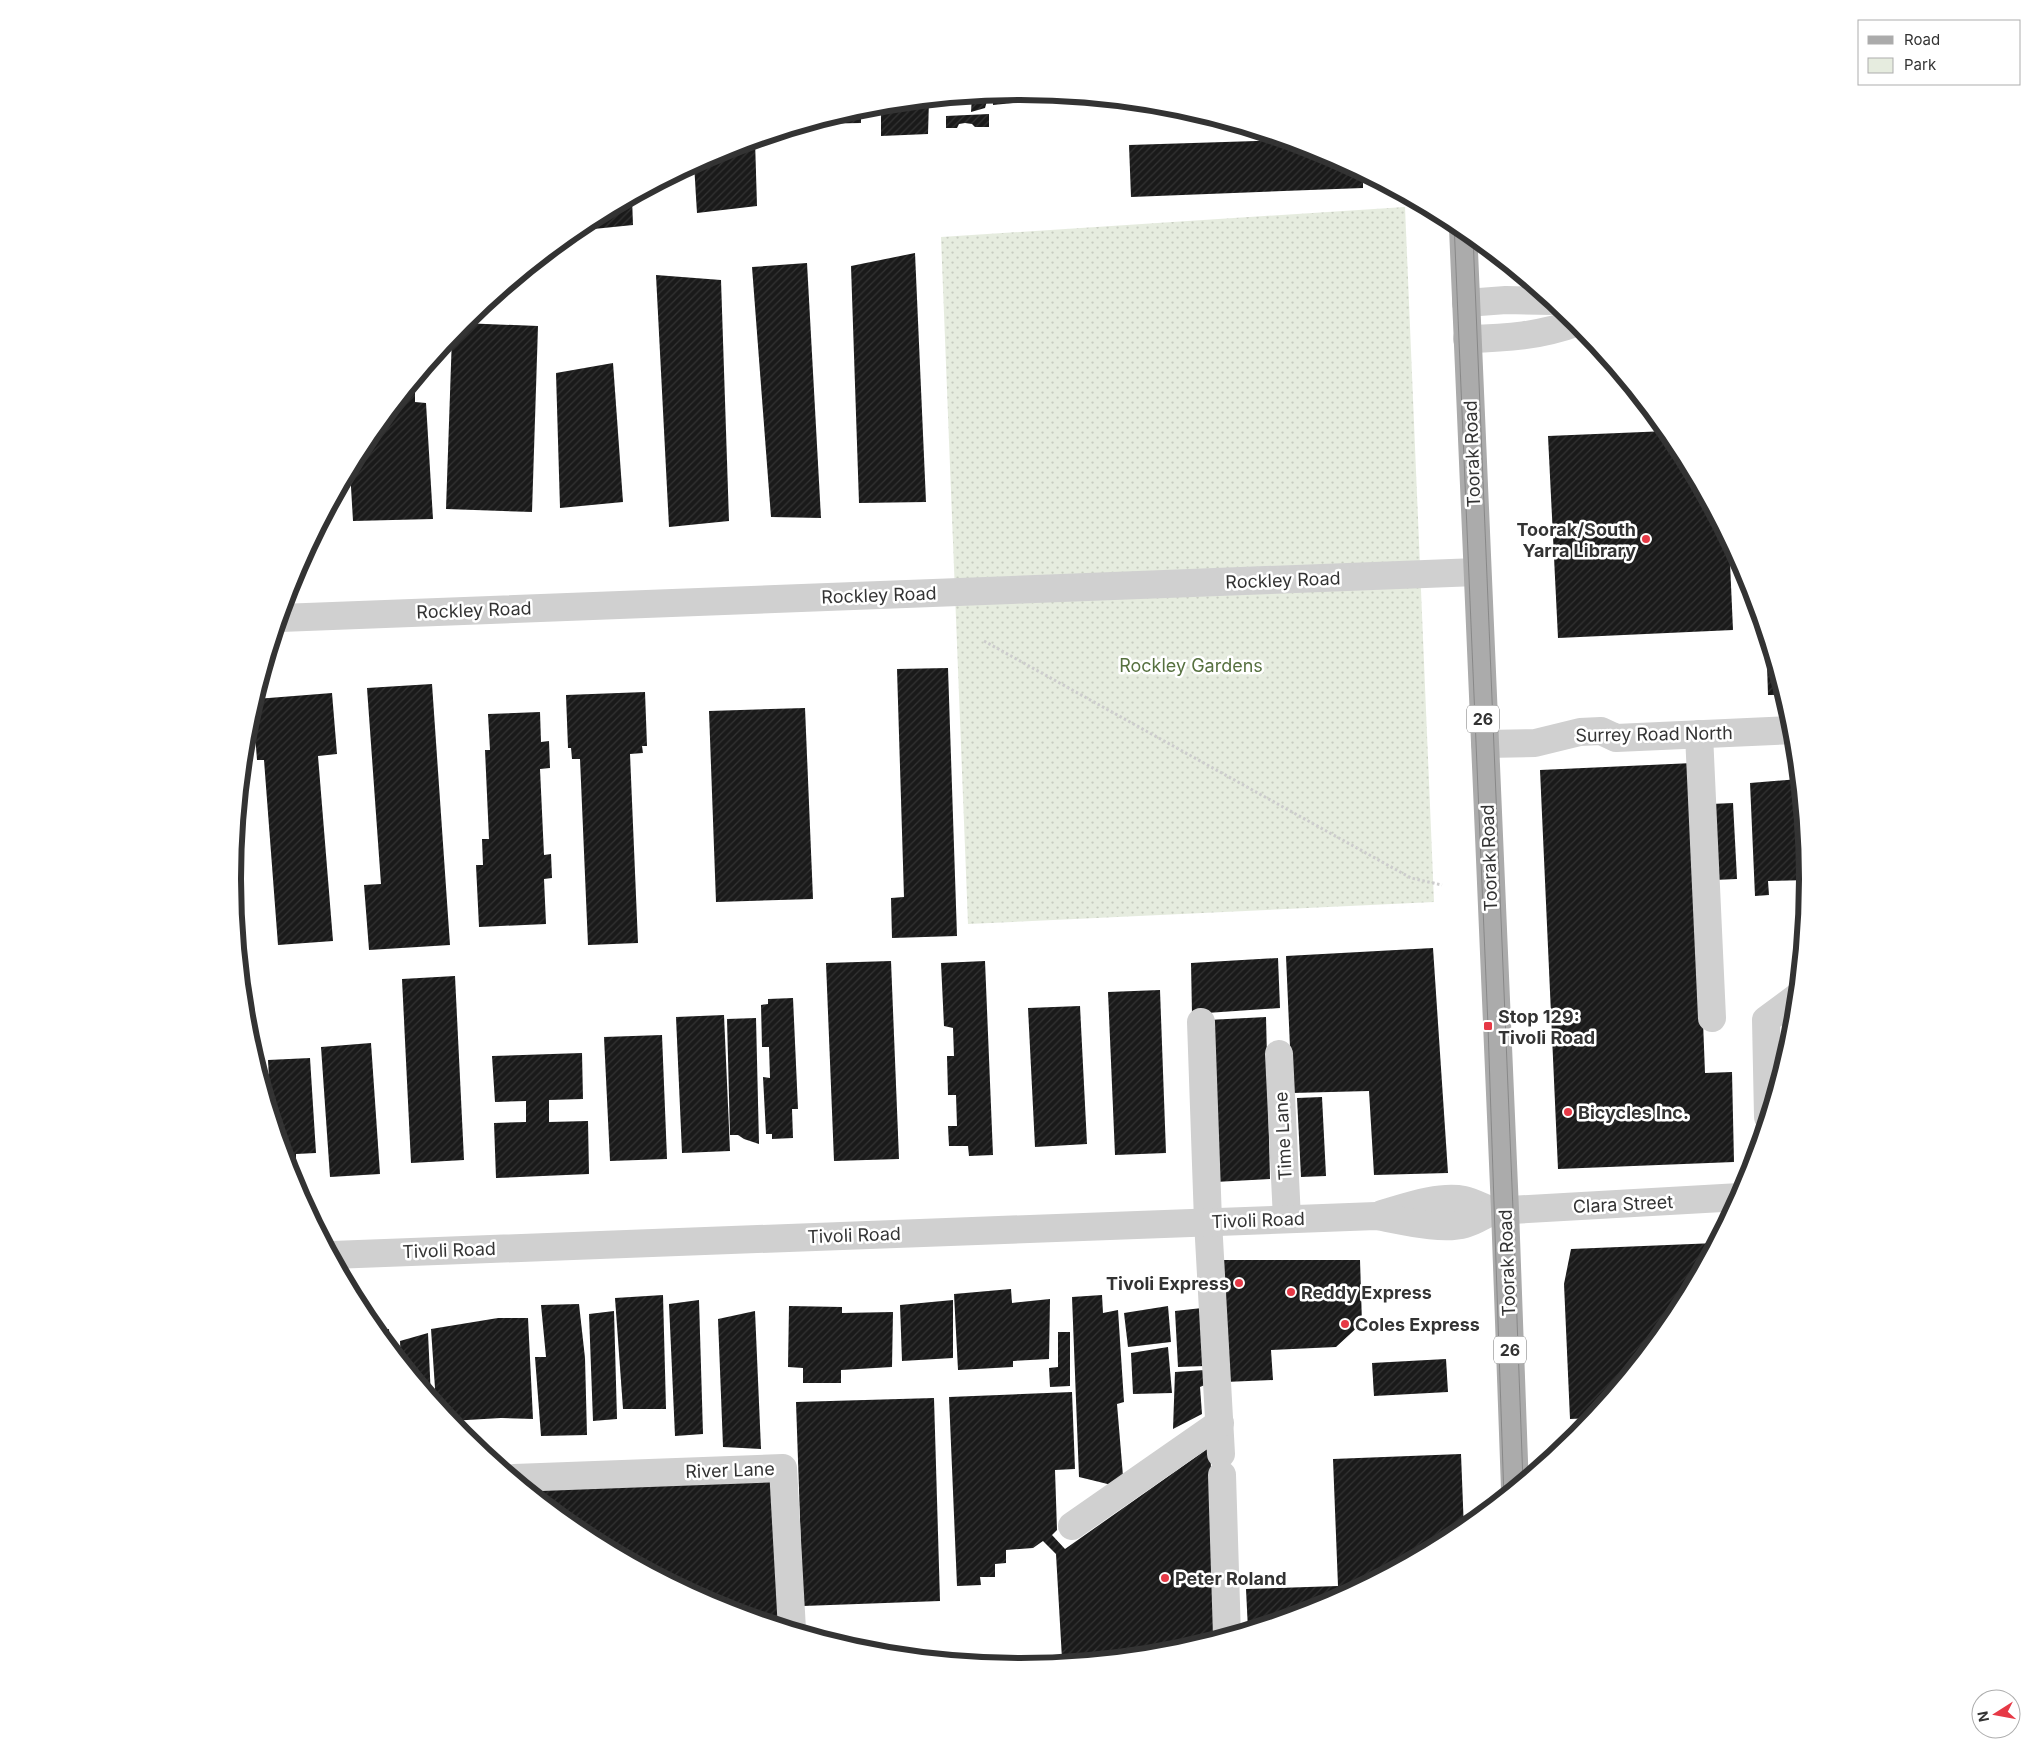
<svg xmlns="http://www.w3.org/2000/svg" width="2041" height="1759" font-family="Inter,sans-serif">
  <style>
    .green { fill: url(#green-dots) }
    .building { fill: url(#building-hatch) }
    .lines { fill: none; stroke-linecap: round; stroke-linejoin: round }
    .path { stroke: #cdcdcd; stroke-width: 3; stroke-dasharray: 2.5 2.5; stroke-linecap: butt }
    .minor { stroke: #d0d0d0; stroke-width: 28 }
    .major { stroke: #ababab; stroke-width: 28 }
    .tram { stroke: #888; stroke-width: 1 }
    .poi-dot { fill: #e63946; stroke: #fff; stroke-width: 2 }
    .labels { text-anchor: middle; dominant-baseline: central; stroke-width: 5; stroke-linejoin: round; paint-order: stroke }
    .shield { fill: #fff; stroke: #707070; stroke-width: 1 }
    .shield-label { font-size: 16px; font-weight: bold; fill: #333 }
    .street-label { font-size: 18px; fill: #333; stroke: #fff }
    .poi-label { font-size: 18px; font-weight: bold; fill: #333; stroke: #fff; text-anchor: start }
    .park-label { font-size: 18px; fill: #56703f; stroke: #fff }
    .rim { fill: none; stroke: #333; stroke-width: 6 }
  </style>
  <defs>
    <pattern id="green-dots" width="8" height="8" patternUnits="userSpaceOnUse" patternTransform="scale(1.25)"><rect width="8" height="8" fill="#e6ecdf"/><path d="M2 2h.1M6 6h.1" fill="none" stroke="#c6cbc0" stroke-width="1.8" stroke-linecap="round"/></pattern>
    <pattern id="building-hatch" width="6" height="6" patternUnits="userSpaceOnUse" patternTransform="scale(1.25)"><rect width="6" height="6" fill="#1a1a1a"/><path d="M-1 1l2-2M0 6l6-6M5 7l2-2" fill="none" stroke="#333"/></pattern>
  </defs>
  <rect width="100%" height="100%" fill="#fff"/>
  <path class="green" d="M1405,207L1434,902L968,924L941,237Z"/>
  <g class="building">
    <path d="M1021,91L1035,93V101L993,105V94Z"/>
    <path d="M989,94L985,108L971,112L972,96Z"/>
    <path d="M929,100L928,134L881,136V105Z"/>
    <path d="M861,108V123L811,124V123Z"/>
    <path d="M989,114V127H975L972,124L965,123L959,124L957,128H946V116Z"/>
    <path d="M755,140L757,206L697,213L694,164L719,151Z"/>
    <path d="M1286,140L1322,151L1363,173V188L1131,197L1129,145Z"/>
    <path d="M632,198L633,225L574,231L583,224Z"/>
    <path d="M915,253L926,502L859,503L851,266Z"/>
    <path d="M807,263L821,518L771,517L752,267Z"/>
    <path d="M656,275L721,280L729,521L669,527Z"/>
    <path d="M462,323L538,326L532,512L446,509L452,336Z"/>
    <path d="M613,363L623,502L560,508L556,373Z"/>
    <path d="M415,381V402L426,403L433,519L353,521L350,470L365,441Z"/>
    <path d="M1667,431L1676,442L1729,540L1733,630L1558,638L1548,436Z"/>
    <path d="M1766,635L1774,662L1784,695H1768Z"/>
    <path d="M948,668L957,936L892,938L891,898L904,897L897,669Z"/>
    <path d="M432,684L450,945L369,950L364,885L381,884L367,688Z"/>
    <path d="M645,692L647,746H642L643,753L630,754L638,943L588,945L580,759H572L571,748H568L566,695Z"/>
    <path d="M332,693L337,754L318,756L333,941L278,945L264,760H257L253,708L256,699Z"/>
    <path d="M805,708L813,899L716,902L709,711Z"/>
    <path d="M540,712L541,742L549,741L550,768L540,769L544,855L551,854L552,878L544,879L546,924L479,927L476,865H483L482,839H489L485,750H490L488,714Z"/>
    <path d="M1693,763L1705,1073L1732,1072L1734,1162L1558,1169L1540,770Z"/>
    <path d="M1799,779L1809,880L1768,881L1769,895L1755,896L1750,783Z"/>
    <path d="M1733,803L1737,879L1714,880L1711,804Z"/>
    <path d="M1433,948L1448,1173L1374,1175L1369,1091L1292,1093L1286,956Z"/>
    <path d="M1278,958L1280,1008L1192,1014L1191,963Z"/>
    <path d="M891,961L899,1159L834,1161L826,963Z"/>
    <path d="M985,961L993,1155L969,1156L968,1146H949L948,1126H957L956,1095H948L947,1056H954L953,1028L944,1026L941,963Z"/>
    <path d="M455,976L464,1160L411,1163L402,979Z"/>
    <path d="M243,986H251L253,1053L247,1033Z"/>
    <path d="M1160,990L1166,1153L1115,1155L1108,992Z"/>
    <path d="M793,998L798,1109H792L793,1138L772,1139V1134H766L763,1077L770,1078L769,1047H762L761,1005L768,1004V999Z"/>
    <path d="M1080,1006L1087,1144L1035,1147L1028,1008Z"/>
    <path d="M724,1015L730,1151L682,1153L676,1017Z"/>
    <path d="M1266,1017L1270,1179L1215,1182L1208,1020Z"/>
    <path d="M756,1018L759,1144L744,1139L738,1135H730L727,1019Z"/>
    <path d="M662,1035L667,1159L610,1161L604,1037Z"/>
    <path d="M371,1043L380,1174L330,1177L321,1047Z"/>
    <path d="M582,1053L583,1099L549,1100V1122L588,1121L589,1174L496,1178L494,1123L526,1122V1101L495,1102L492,1056Z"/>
    <path d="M310,1058L316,1153L296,1154V1160L286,1161L262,1082L269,1079L268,1060Z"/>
    <path d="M1322,1097L1326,1176L1301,1177L1297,1098Z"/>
    <path d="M1716,1243L1676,1318L1593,1418L1570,1419L1564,1284L1571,1249Z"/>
    <path d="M1219,1260H1360L1362,1323L1336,1347L1271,1350L1273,1380L1225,1382Z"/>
    <path d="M1011,1289L1012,1303L1050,1299L1049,1359L1013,1361V1367L958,1370L954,1294Z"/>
    <path d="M663,1295L666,1409H623L615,1298Z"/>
    <path d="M1102,1295L1103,1313L1118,1310L1124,1402L1117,1404L1124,1488L1079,1477L1072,1297Z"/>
    <path d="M699,1300L703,1434L675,1436L669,1304Z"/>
    <path d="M953,1300V1358L902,1361L900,1305Z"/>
    <path d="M579,1304L585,1358L587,1435L541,1436L535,1357H546L541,1305Z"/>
    <path d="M789,1306L842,1307V1313L893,1312L892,1367L841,1370V1383H803V1368L788,1367Z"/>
    <path d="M1168,1306L1171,1342L1128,1347L1124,1313Z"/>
    <path d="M1202,1308L1205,1366L1178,1367L1175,1311Z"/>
    <path d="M614,1311L617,1419L593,1421L589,1314Z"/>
    <path d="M755,1311L761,1449L723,1447L718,1319Z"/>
    <path d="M498,1318H528L533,1419L501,1418L450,1421L436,1403L431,1329Z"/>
    <path d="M389,1329L390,1347L375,1330Z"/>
    <path d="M1058,1332H1070V1386L1050,1387L1049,1368L1058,1367Z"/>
    <path d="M428,1333L431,1398L401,1361L400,1341Z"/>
    <path d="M1168,1347L1172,1393L1133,1394L1131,1353Z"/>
    <path d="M1446,1359L1448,1392L1374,1396L1372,1363Z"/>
    <path d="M1205,1370L1207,1384L1200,1387L1202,1414L1173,1429L1175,1372Z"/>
    <path d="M1072,1392L1075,1469L1055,1470L1057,1530L1052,1535L1065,1549L1210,1447L1219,1639L1174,1653L1062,1659L1056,1554L1043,1541L1033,1548L1006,1550V1563L995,1564V1577H980L981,1585L957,1586L949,1397Z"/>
    <path d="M934,1398L940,1601L803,1606L796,1402Z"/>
    <path d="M1461,1454L1464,1530L1322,1608L1248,1630L1246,1589L1338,1586L1333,1459Z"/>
    <path d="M773,1476L780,1626L719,1608L582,1535L524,1487Z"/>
  </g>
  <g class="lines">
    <path class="path" d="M984,641L1411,878L1442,885"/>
    <g class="minor">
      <path d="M1466,303L1506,300L1553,301"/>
      <path d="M1467,339C1507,338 1540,336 1578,322"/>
      <path d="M280,618L1477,572"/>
      <path d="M1699,734L1712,1018"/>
      <path d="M1485,744L1535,743L1580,732L1601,731L1616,738L1794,730"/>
      <path d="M1201,1022L1208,1221L1221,1454"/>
      <path d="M1279,1054L1287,1219"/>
      <path d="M1768,1117L1766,1020L1797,997"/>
      <path d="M1382,1214C1406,1207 1439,1195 1464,1200C1473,1202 1484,1208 1493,1211"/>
      <path d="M332,1255L1376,1216C1400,1220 1441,1231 1465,1224C1474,1222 1484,1215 1493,1211L1740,1197"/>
      <path d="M1222,1475L1227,1636"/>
      <path d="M514,1478L783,1468L792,1630"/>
      <path d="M1072,1526L1220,1423"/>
    </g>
    <path class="major" d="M1463,228L1505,1210L1515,1489"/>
    <g class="tram">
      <path d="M1454,222L1488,1026L1504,1498"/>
      <path d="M1473,236L1513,1210L1523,1482"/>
    </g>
  </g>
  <g class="poi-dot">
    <circle cx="1646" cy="539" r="5"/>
    <rect x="1483" y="1021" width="10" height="10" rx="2.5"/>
    <circle cx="1568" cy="1112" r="5"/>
    <circle cx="1239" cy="1283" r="5"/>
    <circle cx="1291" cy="1292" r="5"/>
    <circle cx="1345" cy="1324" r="5"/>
    <circle cx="1165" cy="1578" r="5"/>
  </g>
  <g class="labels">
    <g class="shield">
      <rect x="1467" y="705.5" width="32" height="27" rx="4"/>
      <rect x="1494" y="1336.5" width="32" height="27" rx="4"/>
    </g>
    <g class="shield-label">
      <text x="1483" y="719">26</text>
      <text x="1510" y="1350">26</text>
    </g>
    <g class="street-label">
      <text transform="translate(1472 454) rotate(-92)">Toorak Road</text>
      <text transform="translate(1283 580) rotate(-2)">Rockley Road</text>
      <text transform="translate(879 595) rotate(-2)">Rockley Road</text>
      <text transform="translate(474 610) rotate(-2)">Rockley Road</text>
      <text transform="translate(1654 734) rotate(-1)">Surrey Road North</text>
      <text transform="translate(1489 858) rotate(-92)">Toorak Road</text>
      <text transform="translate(1283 1136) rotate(-93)">Time Lane</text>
      <text transform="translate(1623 1204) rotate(-3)">Clara Street</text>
      <text transform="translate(1258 1220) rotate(-2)">Tivoli Road</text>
      <text transform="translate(854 1235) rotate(-2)">Tivoli Road</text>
      <text transform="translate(449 1250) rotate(-2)">Tivoli Road</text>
      <text transform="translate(1507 1263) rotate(-92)">Toorak Road</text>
      <text transform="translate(730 1470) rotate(-2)">River Lane</text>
    </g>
    <g class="poi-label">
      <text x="1636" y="529" text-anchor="end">Toorak/South<tspan x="1636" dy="21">Yarra Library</tspan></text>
      <text x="1498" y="1016">Stop 129:<tspan x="1498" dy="21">Tivoli Road</tspan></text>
      <text x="1578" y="1112">Bicycles Inc.</text>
      <text x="1229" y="1283" text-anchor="end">Tivoli Express</text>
      <text x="1301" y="1292">Reddy Express</text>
      <text x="1355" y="1324">Coles Express</text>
      <text x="1175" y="1578">Peter Roland</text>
    </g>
    <g class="park-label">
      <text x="1191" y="665">Rockley Gardens</text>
    </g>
  </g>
  <path d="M0 0H2041V1759H0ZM241 879a779 779 0 1 1 1558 0a779 779 0 1 1-1558 0Z" fill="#fff" fill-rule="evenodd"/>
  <path class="rim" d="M241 879a779 779 0 1 1 1558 0a779 779 0 1 1-1558 0Z"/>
  <rect x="1858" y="20" width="162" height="65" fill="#ffffff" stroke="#adadad"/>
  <rect x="1868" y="36" width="25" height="8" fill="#ababab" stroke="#adadad"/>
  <text x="1904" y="45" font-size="15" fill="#333333">Road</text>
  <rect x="1868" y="58" width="25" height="15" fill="#e6ecdf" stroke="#adadad"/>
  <text x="1904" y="70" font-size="15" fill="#333333">Park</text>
  <g transform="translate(1996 1714) rotate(259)"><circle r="24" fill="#ffffff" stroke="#adadad"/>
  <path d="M0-4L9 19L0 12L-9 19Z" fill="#e63946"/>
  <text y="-8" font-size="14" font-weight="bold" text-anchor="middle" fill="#333333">N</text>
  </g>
</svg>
